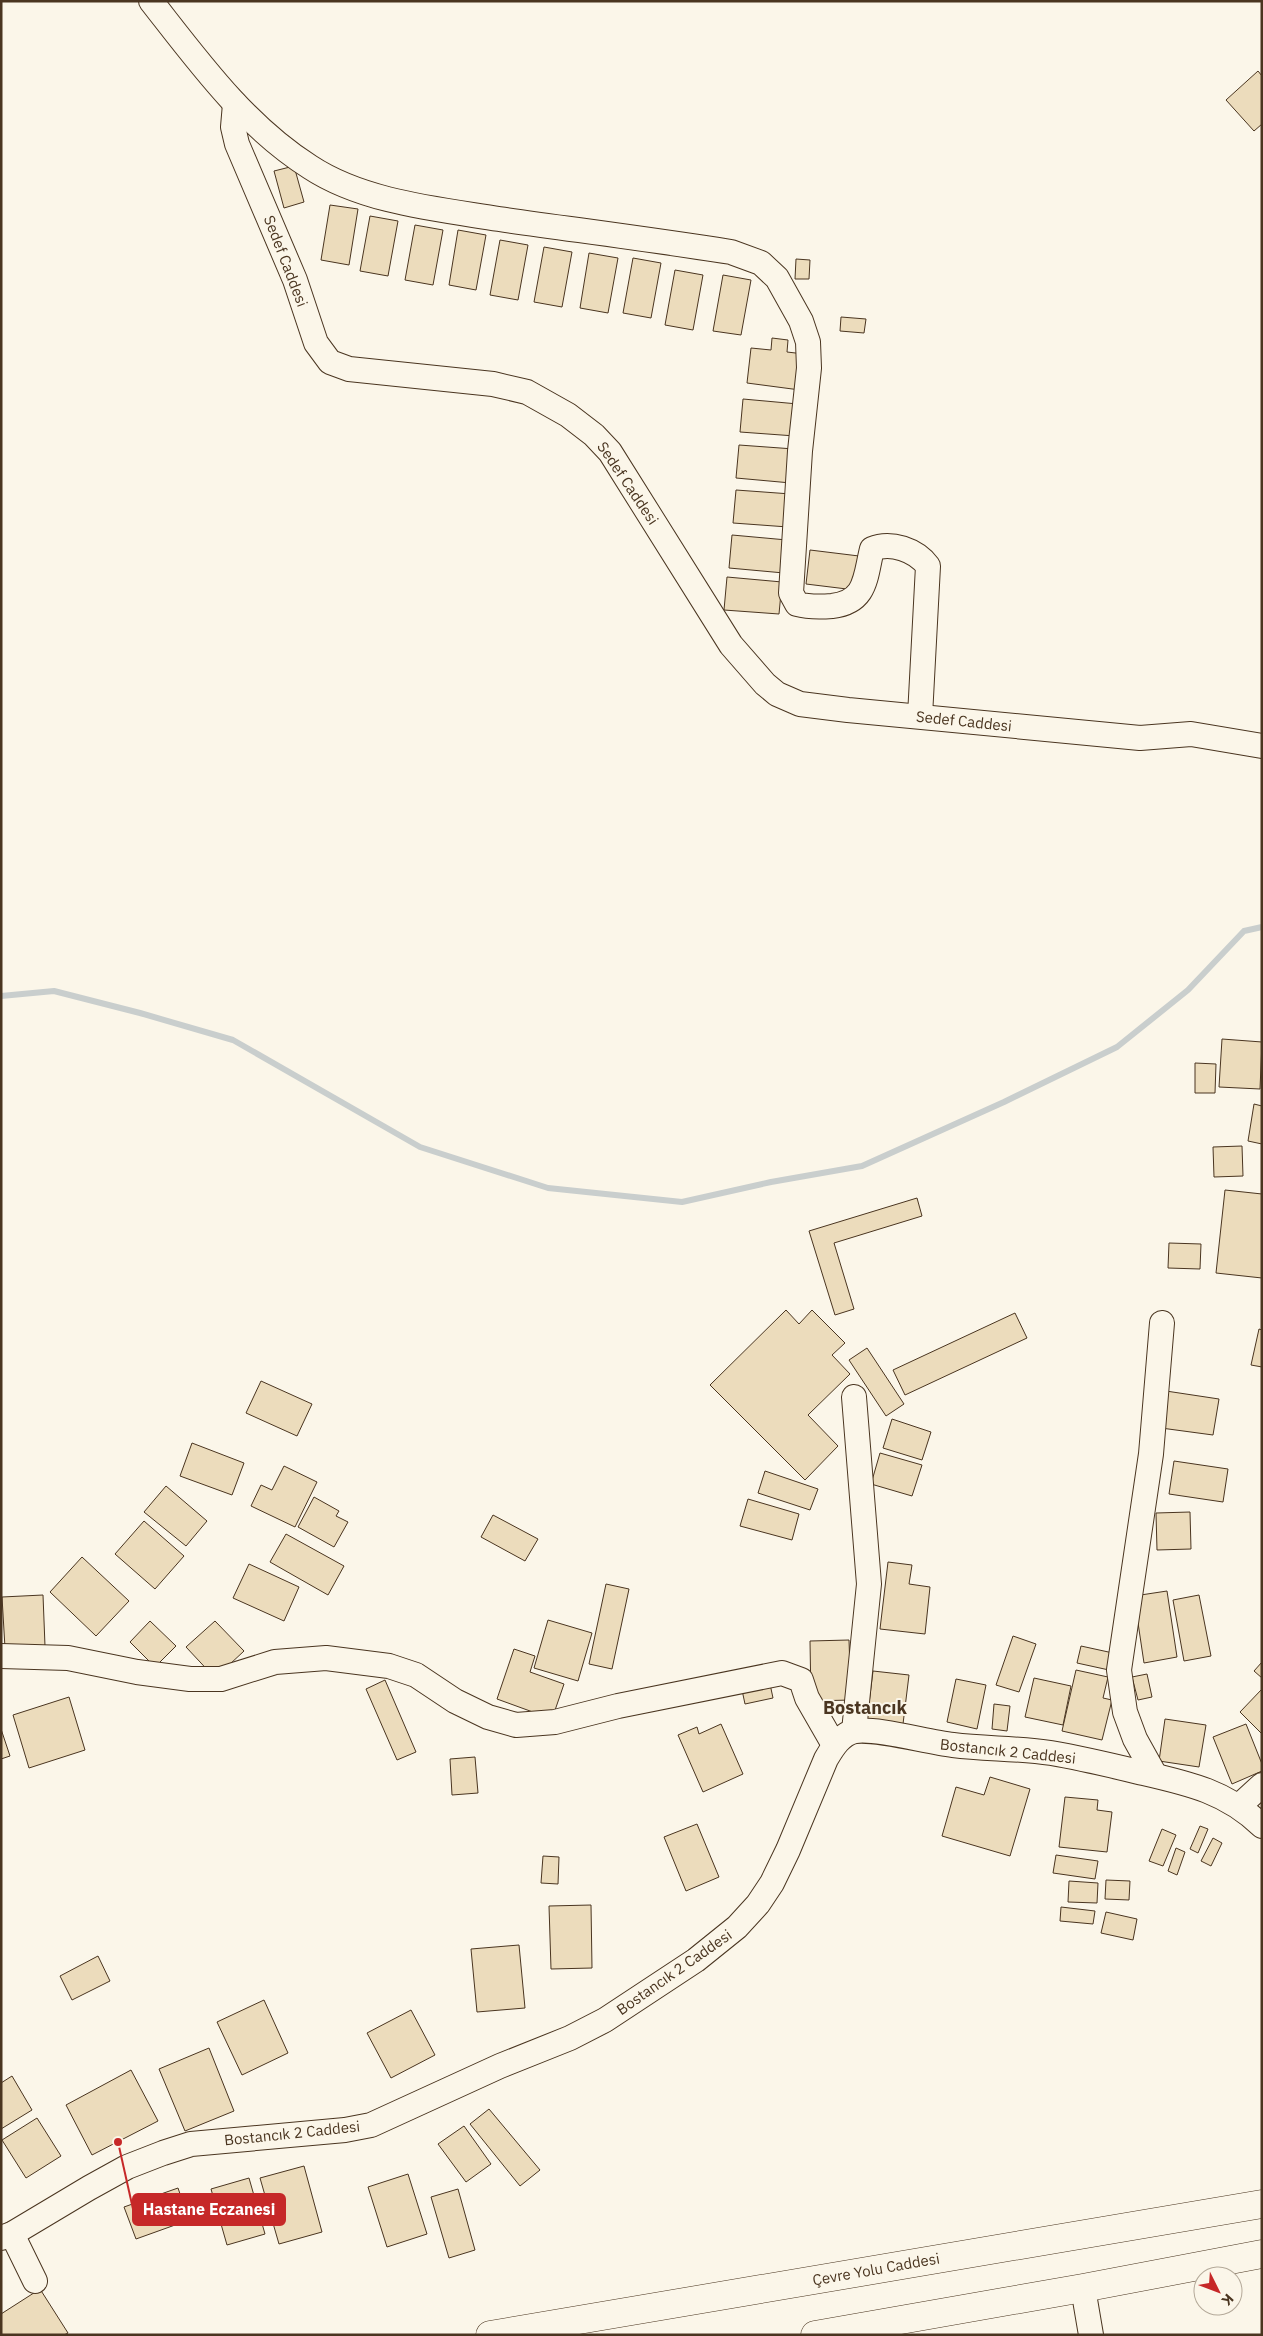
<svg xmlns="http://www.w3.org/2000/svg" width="1263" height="2336" font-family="'IBM Plex Sans',sans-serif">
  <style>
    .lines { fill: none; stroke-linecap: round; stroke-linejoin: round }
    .stream { stroke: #c9cecd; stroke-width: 6 }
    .building { fill: #ecdcbc; stroke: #4a3520 }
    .minor-casing { stroke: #4a3520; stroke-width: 26 }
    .highway-casing { stroke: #4a3520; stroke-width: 29 }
    .minor { stroke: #fbf6e9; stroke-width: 24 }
    .highway { stroke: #fbf6e9; stroke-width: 28 }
    .labels { text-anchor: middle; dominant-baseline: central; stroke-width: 4; stroke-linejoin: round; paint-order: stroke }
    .street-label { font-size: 15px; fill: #4a3520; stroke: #fbf6e9 }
    .quarter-label { font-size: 18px; font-weight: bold; fill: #4a3520; stroke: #fbf6e9 }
    .leader { fill: none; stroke: #c62828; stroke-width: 2 }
    .callout-dot { fill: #c62828; stroke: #fbf6e9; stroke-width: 2 }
    .callout { fill: #c62828; stroke: #c62828; stroke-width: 2 }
    .callout-label { font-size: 16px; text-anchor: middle; font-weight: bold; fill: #fff }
  </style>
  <rect width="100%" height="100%" fill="#fbf6e9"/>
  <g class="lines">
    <path class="stream" d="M1,996L54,991L140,1013L233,1040L420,1147L548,1188L682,1202L771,1182L862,1166L1004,1102L1117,1047L1188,990L1244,931L1262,927"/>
  </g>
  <g class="building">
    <path d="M1258,71L1262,76V124L1254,131L1226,100Z"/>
    <path d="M294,166L304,202L284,208L274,171Z"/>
    <path d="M330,205L358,209L349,265L321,260Z"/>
    <path d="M370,216L398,221L388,276L360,271Z"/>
    <path d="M415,225L443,230L433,285L405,280Z"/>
    <path d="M458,230L486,235L476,290L449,285Z"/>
    <path d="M500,240L528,245L518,300L490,295Z"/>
    <path d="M544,247L572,252L562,307L534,302Z"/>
    <path d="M589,253L618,258L608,313L580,308Z"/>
    <path d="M633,258L661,263L651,318L623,313Z"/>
    <path d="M796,259L810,260L809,279H795Z"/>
    <path d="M675,270L703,275L693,330L665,325Z"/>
    <path d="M723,275L751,280L741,335L713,331Z"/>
    <path d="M841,317L866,319L864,333L840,331Z"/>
    <path d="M772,338L788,340L787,352L804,354L800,390L747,383L751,348L771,350Z"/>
    <path d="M743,399L798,404L795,436L740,432Z"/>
    <path d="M739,445L794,449L791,483L736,478Z"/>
    <path d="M736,490L791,494L788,527L733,523Z"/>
    <path d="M732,535L787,540L784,573L729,568Z"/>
    <path d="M810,550L859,556L855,590L806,584Z"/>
    <path d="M727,577L782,582L779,614L724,610Z"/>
    <path d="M1222,1039L1262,1042L1260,1089L1219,1087Z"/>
    <path d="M1195,1063L1216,1064L1215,1093H1195Z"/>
    <path d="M1254,1104L1262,1106V1144L1248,1141Z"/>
    <path d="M1242,1146L1243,1176L1214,1177L1213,1147Z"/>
    <path d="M1225,1190L1262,1194V1278L1216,1273Z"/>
    <path d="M917,1198L922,1216L834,1243L854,1309L835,1315L809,1231Z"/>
    <path d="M1169,1243L1201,1244L1200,1269L1168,1268Z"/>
    <path d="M786,1310L799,1324L812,1310L845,1343L832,1355L850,1374L808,1415L838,1446L805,1480L710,1385Z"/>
    <path d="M1015,1313L1027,1338L905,1395L893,1370Z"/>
    <path d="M1259,1329L1262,1330V1367L1251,1365Z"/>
    <path d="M867,1348L904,1404L886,1416L849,1360Z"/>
    <path d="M261,1381L312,1404L297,1436L246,1413Z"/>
    <path d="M1166,1391L1219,1399L1213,1435L1161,1428Z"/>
    <path d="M892,1419L931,1432L922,1460L883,1448Z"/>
    <path d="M192,1443L244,1463L232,1495L180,1476Z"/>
    <path d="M880,1453L922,1465L912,1496L871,1484Z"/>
    <path d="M1174,1461L1228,1469L1223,1502L1169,1494Z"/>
    <path d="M284,1466L317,1482L295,1527L251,1506L261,1485L272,1490Z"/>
    <path d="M765,1471L818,1489L810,1510L758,1493Z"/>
    <path d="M166,1486L207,1521L186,1546L144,1512Z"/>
    <path d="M314,1497L339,1511L336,1516L348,1522L334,1547L298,1527Z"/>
    <path d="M748,1499L799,1514L792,1540L740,1526Z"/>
    <path d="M1190,1512L1191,1549L1157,1550L1156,1513Z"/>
    <path d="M493,1515L538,1539L525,1561L481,1537Z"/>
    <path d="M144,1521L184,1556L155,1589L115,1554Z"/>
    <path d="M286,1534L344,1566L328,1595L270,1562Z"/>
    <path d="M82,1557L129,1601L96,1636L50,1592Z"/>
    <path d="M888,1562L912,1565L909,1584L930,1587L925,1634L880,1629Z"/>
    <path d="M249,1564L299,1587L284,1621L233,1598Z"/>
    <path d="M606,1584L629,1589L612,1669L589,1664Z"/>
    <path d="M1167,1591L1177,1657L1144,1663L1134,1596Z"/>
    <path d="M43,1595L45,1646L5,1648L2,1597Z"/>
    <path d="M1199,1595L1211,1656L1184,1661L1173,1600Z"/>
    <path d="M548,1620L592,1633L578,1681L534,1668Z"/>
    <path d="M150,1621L176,1646L155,1667L130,1642Z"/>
    <path d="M215,1621L244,1651L215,1678L186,1647Z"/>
    <path d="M1013,1636L1036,1644L1019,1692L996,1685Z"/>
    <path d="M849,1640L851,1700L811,1701L810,1641Z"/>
    <path d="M1081,1646L1113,1653L1109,1670L1077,1663Z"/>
    <path d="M514,1649L535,1656L530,1672L564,1684L552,1719L497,1699Z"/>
    <path d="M1262,1662V1678L1254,1671Z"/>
    <path d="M1076,1670L1108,1677L1103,1698L1112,1700L1102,1740L1062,1731Z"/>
    <path d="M873,1671L909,1675L903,1724L867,1720Z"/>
    <path d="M1147,1674L1152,1697L1138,1700L1132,1677Z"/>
    <path d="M1034,1678L1071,1686L1063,1725L1025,1717Z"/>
    <path d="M956,1679L986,1685L977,1729L947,1722Z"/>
    <path d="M385,1680L416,1752L397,1760L366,1689Z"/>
    <path d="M770,1684L773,1698L745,1704L742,1690Z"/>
    <path d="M1262,1689V1734L1240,1712Z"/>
    <path d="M69,1697L85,1750L29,1768L13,1715Z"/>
    <path d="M994,1704L1010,1706L1007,1731L992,1729Z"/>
    <path d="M1165,1719L1206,1725L1199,1767L1159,1761Z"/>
    <path d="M721,1724L743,1774L703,1792L678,1735L697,1727L699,1734Z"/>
    <path d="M1246,1724L1262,1764V1771L1232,1784L1213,1737Z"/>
    <path d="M1,1729L10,1756L1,1759Z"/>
    <path d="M475,1757L478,1793L452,1795L450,1759Z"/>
    <path d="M990,1777L1030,1789L1010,1856L942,1836L956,1787L984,1795Z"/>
    <path d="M1065,1797L1098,1800L1097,1810L1112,1812L1107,1852L1059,1847Z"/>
    <path d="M697,1824L719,1877L686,1891L664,1837Z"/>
    <path d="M1200,1826L1208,1829L1198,1853L1190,1849Z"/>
    <path d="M1162,1829L1176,1835L1163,1866L1149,1861Z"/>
    <path d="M1213,1838L1222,1843L1211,1866L1201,1861Z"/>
    <path d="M1176,1848L1185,1852L1177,1875L1168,1871Z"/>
    <path d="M1056,1855L1098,1861L1095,1879L1053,1873Z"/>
    <path d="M543,1856L559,1857L558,1884L541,1883Z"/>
    <path d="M1106,1880L1130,1881L1129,1900L1105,1899Z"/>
    <path d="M1069,1881L1098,1883L1097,1903L1068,1902Z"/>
    <path d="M591,1905L592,1968L551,1969L549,1906Z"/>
    <path d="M1061,1907L1095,1911L1093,1924L1060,1921Z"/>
    <path d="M1106,1912L1137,1919L1133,1940L1101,1933Z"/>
    <path d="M519,1945L525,2008L477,2012L471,1949Z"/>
    <path d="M98,1956L110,1981L72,2000L60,1976Z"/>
    <path d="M264,2000L288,2053L242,2075L217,2022Z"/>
    <path d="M411,2010L435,2055L391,2078L367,2033Z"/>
    <path d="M209,2048L234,2111L185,2131L159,2069Z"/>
    <path d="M131,2070L158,2121L92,2155L66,2105Z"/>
    <path d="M12,2076L32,2110L1,2129V2083Z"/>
    <path d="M489,2109L540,2170L520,2186L470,2124Z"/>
    <path d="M37,2118L61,2156L26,2178L2,2140Z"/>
    <path d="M464,2126L491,2164L466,2182L438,2144Z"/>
    <path d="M304,2166L322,2232L279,2244L260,2178Z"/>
    <path d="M408,2174L427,2234L387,2247L368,2187Z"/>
    <path d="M249,2178L265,2234L227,2245L211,2189Z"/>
    <path d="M178,2188L189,2220L136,2239L124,2207Z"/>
    <path d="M458,2189L475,2250L449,2258L431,2197Z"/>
    <path d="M40,2289L68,2333L64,2335H1V2314Z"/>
  </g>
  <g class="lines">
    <defs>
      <g id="minor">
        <path d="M151,1C198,61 245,126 310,167C363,202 437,209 499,219C576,230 654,240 731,252L761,263L777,278L801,321L808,342L809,368L800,451L791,593L797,604C808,607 820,607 832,606C867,602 865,577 872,549C891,541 916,550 928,566L920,716"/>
        <path d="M235,104L233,127L237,144L295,280L316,343L330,362L349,369L493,384L527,392L568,415L594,435L610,452L731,645L765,684L777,694L800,704L848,710L1140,738L1191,734L1262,746"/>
        <path d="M1,1656L68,1658L137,1672L190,1679H221L275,1662L326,1658L389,1666L416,1675L455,1701L488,1717L516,1725L555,1722L618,1706L782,1673L801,1680L807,1698L834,1745"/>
        <path d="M854,1731L869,1584L854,1397"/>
        <path d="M1155,1775L1135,1739L1125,1712L1119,1670L1151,1454L1162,1323"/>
        <path d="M1239,1806L1262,1785"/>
        <path d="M12,2234L35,2281"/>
        <path d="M1,2238L12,2234L89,2188L127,2167L163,2153L191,2144L345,2130L371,2125L500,2066L570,2038L605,2020L696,1960L737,1927L758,1904L772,1883L788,1850L826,1759C833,1747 841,1734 855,1731C879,1728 926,1742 953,1745C985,1749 1018,1748 1051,1753C1080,1758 1110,1765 1139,1772C1187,1783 1226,1791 1262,1826"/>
        <path d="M1083,2288L1091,2335"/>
      </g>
      <g id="highway">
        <path d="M490,2335L1262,2204"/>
        <path d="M815,2335L1083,2288L1262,2254"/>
      </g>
    </defs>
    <use href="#minor" class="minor-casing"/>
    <use href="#highway" class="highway-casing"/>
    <use href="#minor" class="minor"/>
    <use href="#highway" class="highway"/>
  </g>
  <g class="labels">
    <g class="street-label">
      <text transform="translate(286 261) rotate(69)">Sedef Caddesi</text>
      <text transform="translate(628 483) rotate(56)">Sedef Caddesi</text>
      <text transform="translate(964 721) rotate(6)">Sedef Caddesi</text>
      <text transform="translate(1008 1751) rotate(6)">Bostancık 2 Caddesi</text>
      <text transform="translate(674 1972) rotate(-35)">Bostancık 2 Caddesi</text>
      <text transform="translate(292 2133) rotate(-6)">Bostancık 2 Caddesi</text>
      <text transform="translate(876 2269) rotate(-10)">Çevre Yolu Caddesi</text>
    </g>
    <g class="quarter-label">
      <text x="865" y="1707">Bostancık</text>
    </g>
  </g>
  <path class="leader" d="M118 2142L133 2209"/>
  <circle class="callout-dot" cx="118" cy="2142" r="5"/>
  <rect class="callout" x="133" y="2194" width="152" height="31" rx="5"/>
  <g class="callout-label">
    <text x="209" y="2215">Hastane Eczanesi</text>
  </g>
  <rect width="1263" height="2336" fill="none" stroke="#4a3520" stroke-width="5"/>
  <g transform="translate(1218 2291) rotate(132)"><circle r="24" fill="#fbf6e9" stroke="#b4a999"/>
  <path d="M0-4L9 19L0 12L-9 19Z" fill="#c62828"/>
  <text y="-8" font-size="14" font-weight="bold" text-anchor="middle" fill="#4a3520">K</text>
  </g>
</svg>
